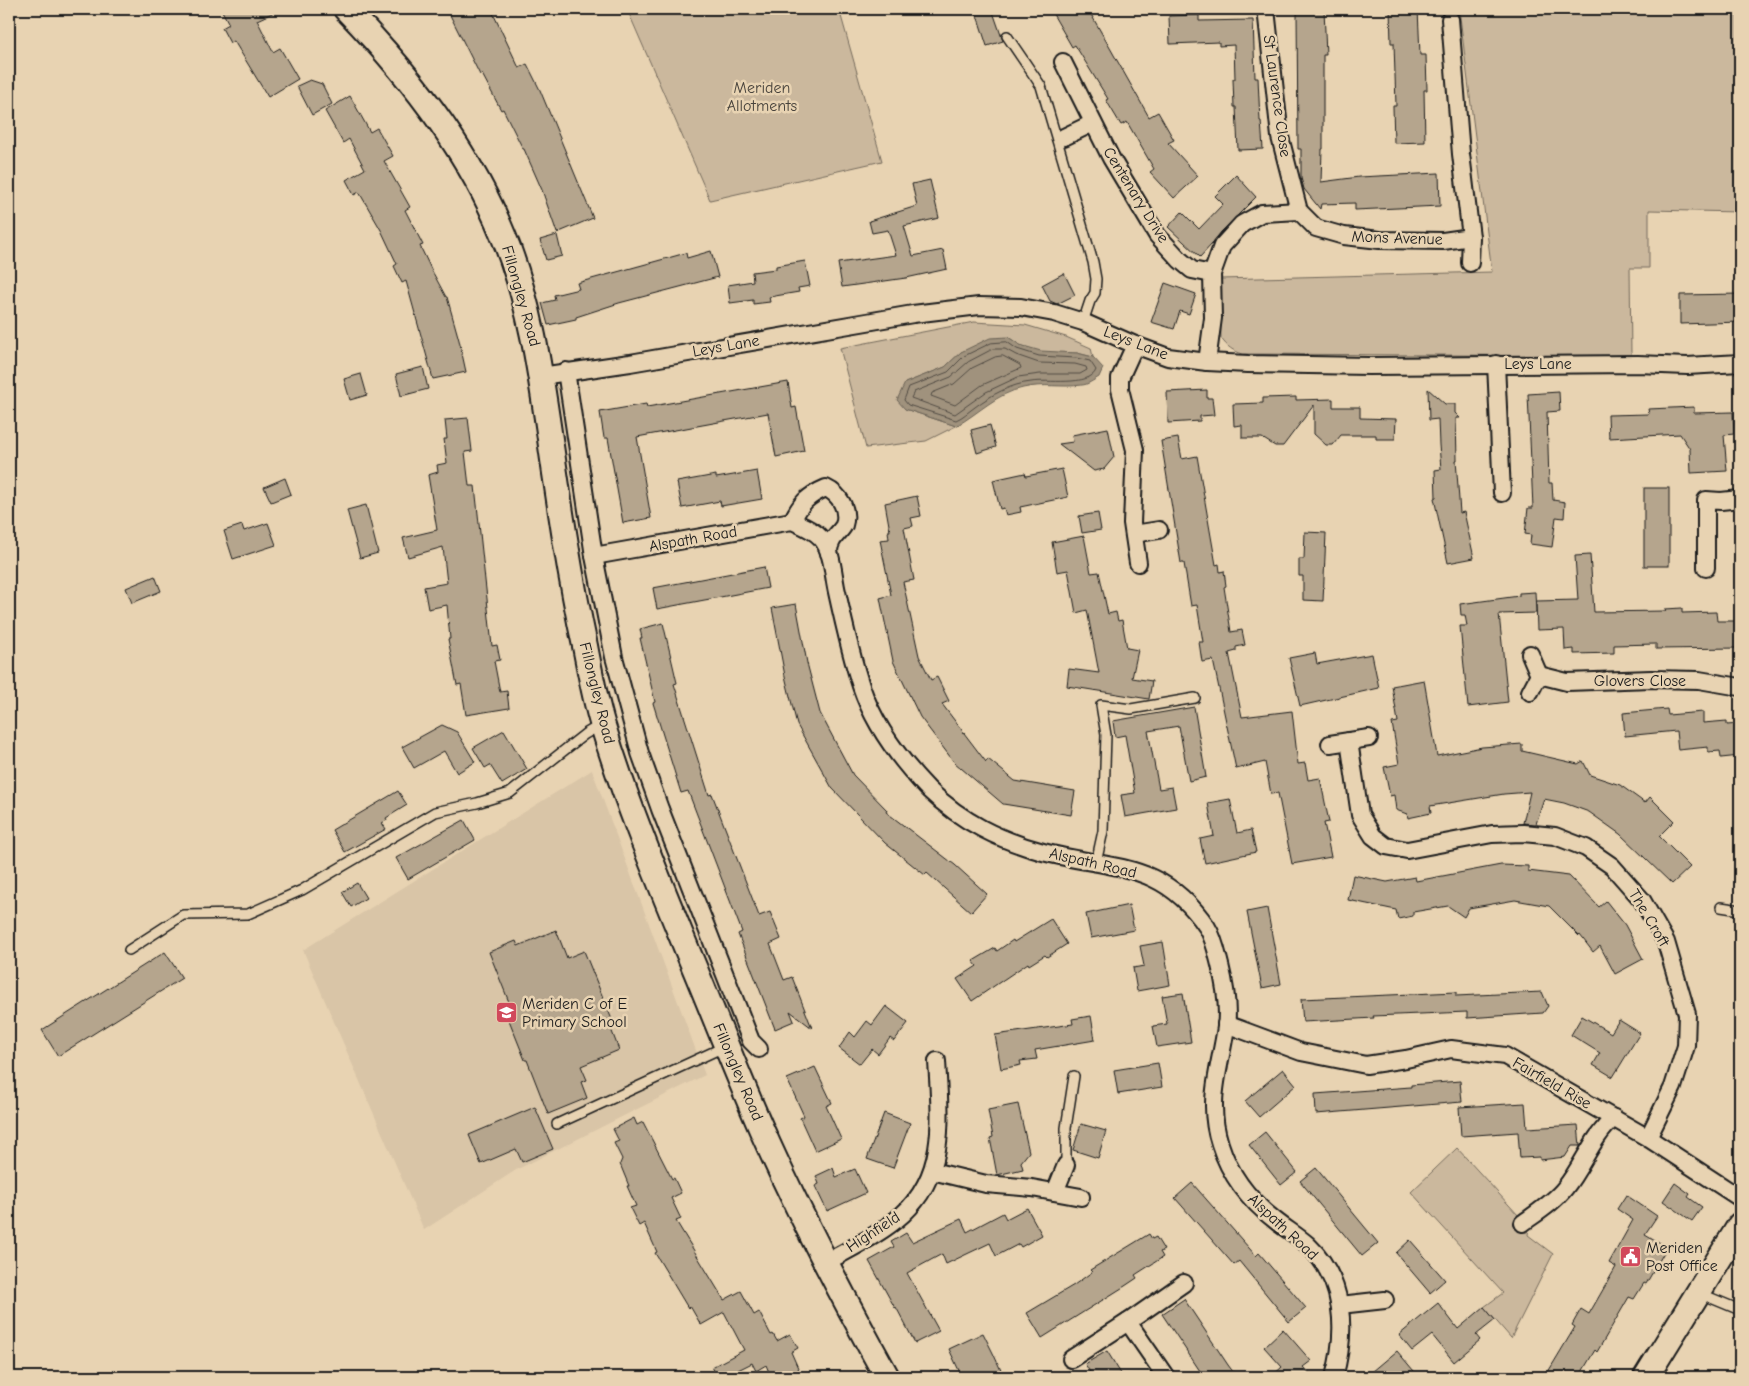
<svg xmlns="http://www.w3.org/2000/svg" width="1749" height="1386" font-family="'Comic Neue',sans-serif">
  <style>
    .built { fill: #d9c5a7 }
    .green { fill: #cbb89d; stroke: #746a5c }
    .water { fill: #a0927d; stroke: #6b6356 }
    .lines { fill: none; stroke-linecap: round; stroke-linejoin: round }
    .shore { stroke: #514b43; stroke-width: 1 }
    .building { fill: #b5a58d; stroke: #1c1c1c }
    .service-casing { stroke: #1c1c1c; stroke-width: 12 }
    .minor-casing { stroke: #1c1c1c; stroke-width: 20 }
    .secondary-casing { stroke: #1c1c1c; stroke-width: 28 }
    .service { stroke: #e8d3b2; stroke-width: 9 }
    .minor { stroke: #e8d3b2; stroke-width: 16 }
    .secondary { stroke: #e8d3b2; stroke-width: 24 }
    .labels { text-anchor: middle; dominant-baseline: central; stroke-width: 5; stroke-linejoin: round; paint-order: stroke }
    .park-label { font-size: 16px; fill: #48433c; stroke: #e8d3b2 }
    .street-label { font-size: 16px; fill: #1c1c1c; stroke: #e8d3b2 }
    .poi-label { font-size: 16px; fill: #1c1c1c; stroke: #e8d3b2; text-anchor: start }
  </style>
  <rect width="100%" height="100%" fill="#e8d3b2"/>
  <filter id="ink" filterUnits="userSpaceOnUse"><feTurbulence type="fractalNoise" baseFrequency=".02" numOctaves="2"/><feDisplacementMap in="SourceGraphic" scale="10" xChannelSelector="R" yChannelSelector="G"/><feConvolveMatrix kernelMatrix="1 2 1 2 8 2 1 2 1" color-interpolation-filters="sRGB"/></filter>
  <g filter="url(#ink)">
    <path class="built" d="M592,770L705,1075L516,1170L424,1230L303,950Z"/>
    <g class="green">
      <path d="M627,9H839L882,161L710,200Z"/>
      <path d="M1459,9H1740V212L1649,210V268H1630L1631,356L1243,354C1233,351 1227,347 1221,338L1220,279L1492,272Z"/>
      <path d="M974,322L1025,325L1066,337L1091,348L1093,357L1077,353L1041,352L1020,345L1008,337L961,352L945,367L905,383V409L956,426L926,441L866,448L840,348Z"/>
      <path d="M1457,1148L1529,1227L1528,1235L1553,1254L1511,1338L1484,1307L1503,1293L1411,1192Z"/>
    </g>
    <path class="water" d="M1008,337L1020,345L1041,351L1077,353L1093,357L1103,368L1099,377C1094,380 1087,385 1082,385C1062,388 1043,383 1023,388C997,393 978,414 956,426L905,409L897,400L905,383L945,367L961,352L990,338Z"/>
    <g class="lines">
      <g class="shore">
        <path d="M1007,342L1017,349L1039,356L1076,358L1090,361L1096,370C1090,387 1046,379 1031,382C1011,384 991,395 975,407C968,412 963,417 956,420L908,405L904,400L909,387L948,372L964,356L991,343Z"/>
        <path d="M993,349H1005L1016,355L1039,363L1075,364L1086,367L1087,370L1080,374H1040L1018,377L986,392L955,414L911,398L914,392L951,377L968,362Z"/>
        <path d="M1003,356L1020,365L1021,368L982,385L955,405L931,396L932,393L954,384L972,368L995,357Z"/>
      </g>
    </g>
    <g class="building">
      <path d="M221,9H281L257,20L273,52L280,48L298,79L268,97L234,41L230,43L222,28L229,24Z"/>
      <path d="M447,9H491L519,68L527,64L540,90L593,218L557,233L542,190L524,149H523L503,109L501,110L482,74L480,75Z"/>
      <path d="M975,9H992L1003,41L987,46Z"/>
      <path d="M1050,9H1088L1149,117L1158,112L1174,140L1168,143L1198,176L1174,198L1150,172L1154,169L1127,122L1121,125L1106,100L1108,99L1075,45L1072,47Z"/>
      <path d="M1297,9H1324L1326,55H1323V149H1322L1321,182L1359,177L1439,173L1440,206L1355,210V203L1321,204L1320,209L1304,189L1301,178V149H1298Z"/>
      <path d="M1390,9H1418L1420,55H1426L1427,90H1424L1425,142L1394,143L1393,106H1396L1394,43H1391Z"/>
      <path d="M1199,15V21L1253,20L1255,78H1258L1260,121H1261L1263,149L1238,150L1236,107H1234L1233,79H1235L1234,45L1219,46V42L1170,44L1169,16Z"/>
      <path d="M310,80L322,84L332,104L312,115L297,86Z"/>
      <path d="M350,96L370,132L377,128L393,156L384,161L410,207L405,210L423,245L420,246L431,269L446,297H447L459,340L466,372L433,379L406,281L402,283L394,266L397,264L381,230L359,192L354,195L346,180L365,169L349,139L343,143L325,111Z"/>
      <path d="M1236,175L1256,197L1221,232L1212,244L1200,257L1168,227L1182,212L1199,229L1223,204L1215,196Z"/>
      <path d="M930,180L939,218L904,226L913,256L943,250L947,269L906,278L842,287L838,263L896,255L888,230L872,233L869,221L917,206L912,184Z"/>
      <path d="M557,235L562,256L546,260L540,240Z"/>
      <path d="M711,251L718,277L619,303L576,317V319L548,325L542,303L555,300L554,295L579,289L577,283L686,253L687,258Z"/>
      <path d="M805,261L810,286L798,288L799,292L769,297L770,302L753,304V300L730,303L728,285L753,281L752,272L776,269V266Z"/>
      <path d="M1064,273L1075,295L1057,304L1050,301L1042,285Z"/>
      <path d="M1165,283L1196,294L1189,314L1180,311L1174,329L1151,322Z"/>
      <path d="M1740,294V322L1680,324V295Z"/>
      <path d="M423,367L428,389L401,396L396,374Z"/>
      <path d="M361,374L367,395L350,400L344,379Z"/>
      <path d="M788,382L792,408L796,407L804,451L776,457L768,413L637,437L651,518L623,523L608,438H604L600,412L646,404L647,407Z"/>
      <path d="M1428,389L1445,404H1455V413L1460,418H1456L1457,460H1456L1460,513L1464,512L1474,558L1448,563L1434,498L1436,497L1435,470L1441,469L1439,445L1438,419L1429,420Z"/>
      <path d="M1207,390V398H1212L1214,415L1200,416V421L1168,423L1167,392Z"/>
      <path d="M1559,392L1560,411L1547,412L1549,483H1552L1553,500L1565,502L1564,518L1556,517L1552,547L1530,544L1531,535L1525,534L1528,508H1533L1528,394Z"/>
      <path d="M1296,397V400L1333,399V407H1360V418L1396,419L1395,439H1376V435H1341L1333,445H1326L1314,434V405L1283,446H1275L1262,438H1242V425L1234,426L1233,404L1263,403V398Z"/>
      <path d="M1694,407V413L1733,412L1734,434L1724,435L1727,471L1691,473L1690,449L1680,434L1609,438L1608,415L1649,414L1648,409Z"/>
      <path d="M468,418L472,451L465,452L469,486H475L492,646L497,645L500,660L494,661L500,692L507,691L509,708L466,715L461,684L457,685L448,639H450L447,605L428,609L424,587L447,583L443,547L408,557L403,538L437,530L428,475L438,472L437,465L447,463L444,439H447L445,420Z"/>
      <path d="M990,425L996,447L977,453L971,430Z"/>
      <path d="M1108,428L1114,457L1104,469L1094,471L1059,444L1073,442L1072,435Z"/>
      <path d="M1178,438L1182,459L1197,456L1216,565L1219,564L1220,572L1224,571L1226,586L1224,587L1231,632L1242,630L1245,645L1236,647V651L1229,653L1242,717L1292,711L1298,764L1305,763L1308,780L1320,778L1329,822L1324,823L1331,857L1292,864L1278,793L1271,794L1265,762L1236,769L1213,660L1202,662L1199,642H1203L1197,605L1191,606L1184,563H1181L1161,441Z"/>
      <path d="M1062,469L1068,497L1020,507L1021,512L1006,515L1004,508L1000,509L993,480L1025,473L1026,476Z"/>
      <path d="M757,471L762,499L721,506L720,501L682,508L677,482L716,475V478Z"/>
      <path d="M285,478L291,494L271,502L264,487Z"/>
      <rect x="1644" y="488" width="25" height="78"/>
      <path d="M917,496L921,516L911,518L913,526L904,528L914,580L903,582L919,656L931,680L937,677L949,701L942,704L986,762L988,759L1015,781L1075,791L1071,815L1003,804L954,762L920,717L893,661L880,598L891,595L880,540L889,539L888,531H890L885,503Z"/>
      <path d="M366,505L378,553L360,558L347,510Z"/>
      <path d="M1098,513L1101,530L1082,533L1079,516Z"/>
      <path d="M268,523L276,545L233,559L224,531L242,525L244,531Z"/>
      <path d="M1305,532L1326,533L1323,601L1303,600V576H1299V559H1304Z"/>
      <path d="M1084,536L1091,573L1099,572L1108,614L1116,612L1118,621L1122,620L1127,648L1138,650L1132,678L1152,681L1149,699L1067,686L1069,669L1099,673L1087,610L1076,613L1068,570L1057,572L1052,542Z"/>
      <path d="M1590,555L1594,612L1666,611L1665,609L1682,608V613L1716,612L1717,621H1739L1740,648L1656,649V644L1614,645V653L1574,654V649L1565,650L1564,629L1537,630L1536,601L1578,600L1575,556Z"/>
      <path d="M764,567L768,588L657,609L653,588Z"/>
      <path d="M155,576L161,591L132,603L126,588Z"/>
      <path d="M1535,592L1536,613L1499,614L1508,702L1468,707L1460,626H1467L1465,615H1461L1460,604L1519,596V593Z"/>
      <path d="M796,604L807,663L820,713L853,775L887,810L886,812L955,865L987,894L971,912L927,873L925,875L885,843L832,788L797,725L785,676L772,608Z"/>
      <path d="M663,623L677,683L674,684L709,795L712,794L759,916L770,912L781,939L770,944L784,980L792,977L812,1028L790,1011L794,1021L775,1029L738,934L742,932L688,791L681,793L653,703L655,702L640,638H642L640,629Z"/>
      <path d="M1315,653L1317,664L1372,654L1379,688L1300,706L1289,658Z"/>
      <path d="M1424,680L1437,756L1482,747L1522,744V751L1578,764L1583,761L1590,775L1620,785L1645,803L1650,797L1674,821L1659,836L1690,867L1672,884L1620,834L1589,812L1564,803L1544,799L1536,824L1523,823L1530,792L1504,794L1430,806L1431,813L1408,818L1407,814L1396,810L1394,795L1390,796L1384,767L1399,764L1392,723L1398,722L1392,686Z"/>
      <path d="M1194,707L1206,777L1189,781L1179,726L1148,731L1159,789L1172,787L1176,808L1125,817L1121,795L1135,793L1125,735L1115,737L1113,721Z"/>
      <path d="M1667,709L1668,715L1703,712V723L1727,721V725L1740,724V756L1721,758L1720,751L1708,752V747L1678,750L1676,731L1625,736L1623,713Z"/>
      <path d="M442,725L457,732L475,762L457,773L444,751L414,768L402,747Z"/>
      <path d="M504,730L527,769L502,784L490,765L485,768L473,748Z"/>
      <path d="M398,791L407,805L386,818L387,820L382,823L386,829L345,852L332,830Z"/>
      <path d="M1230,799L1237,833L1251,830L1256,852L1205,863L1200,839L1214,836L1208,803Z"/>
      <path d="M464,820L475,840L408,879L396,858Z"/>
      <path d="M1501,865L1528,866V871L1569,876L1599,907L1606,901L1625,925L1643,959L1615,974L1600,946L1593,952L1580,935L1579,936L1549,906L1515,900L1469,908L1464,917L1448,906L1413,912V916L1398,919L1396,910L1348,900L1353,875L1387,882L1415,877L1416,881Z"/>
      <path d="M357,883L366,898L351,907L342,892Z"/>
      <path d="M1129,905L1134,930L1091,938L1086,914Z"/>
      <path d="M1267,908L1281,984L1262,988L1247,912Z"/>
      <path d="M1051,919L1067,944L1047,957L1045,955L1029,965L1028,963L972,1001L957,979L977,966L973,961L995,948L997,951L1013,940L1014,942Z"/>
      <path d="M556,930L567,958L584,951L615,1027L611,1029L619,1050L581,1066L587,1080L581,1082L587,1098L548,1114L527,1060H525L507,1015L513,1012L489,952L516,941L518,946Z"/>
      <path d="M1163,942L1170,985L1137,991L1133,968L1144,966L1140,946Z"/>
      <path d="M165,952L182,978L58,1056L42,1030Z"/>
      <path d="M1456,992V996L1542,992L1548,1006L1543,1013L1467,1018V1012L1373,1016L1374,1018L1303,1022L1301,999Z"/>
      <path d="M1183,993L1191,1042L1157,1047L1153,1026L1167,1024L1162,996Z"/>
      <path d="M886,1006L908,1023L894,1041L890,1038L878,1054L872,1049L860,1064L839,1048L850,1032L855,1037L867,1021L872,1025Z"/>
      <path d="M1091,1016L1095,1040L1035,1050L1037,1059L1020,1061L1021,1065L1001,1069L995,1035L1073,1024L1072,1019Z"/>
      <path d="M1582,1016L1611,1033L1619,1020L1640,1033L1613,1077L1593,1065L1600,1053L1571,1035Z"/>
      <path d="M1158,1063L1162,1087L1118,1094L1114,1070Z"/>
      <path d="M815,1067L832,1103L826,1106L841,1139L815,1151L800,1118L804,1116L787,1079Z"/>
      <path d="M1283,1069L1296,1085L1259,1117L1245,1101Z"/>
      <path d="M1460,1081L1462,1102L1316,1114L1315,1094L1411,1087V1085Z"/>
      <path d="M1525,1103L1527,1128L1578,1125L1580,1146H1572L1565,1157L1540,1160V1157L1520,1158L1518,1132L1461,1136L1459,1107Z"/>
      <path d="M1018,1104L1029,1152L1021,1162L1023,1169L997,1175L990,1138L993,1137L988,1110Z"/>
      <path d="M535,1107L553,1149L522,1162L516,1149L481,1164L469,1135Z"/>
      <path d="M884,1113L910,1123L893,1168L867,1159Z"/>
      <path d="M634,1118L637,1125L643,1122L672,1179L674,1178L681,1193L671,1198L681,1219L676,1221L724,1300L741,1291L754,1315L759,1312L771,1335L773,1334L777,1341L790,1334L798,1348L791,1352L802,1377H771L766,1365L756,1371L752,1363L724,1377H718L712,1367L744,1350L724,1312L701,1325L690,1306L688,1308L655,1253L657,1252L644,1223L639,1226L630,1208L636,1206L627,1186H629L620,1164L622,1159L614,1143L619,1141L613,1129Z"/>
      <path d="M1081,1124L1106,1131L1098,1158L1073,1150Z"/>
      <path d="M1265,1132L1297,1172L1281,1185L1249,1145Z"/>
      <path d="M833,1168L836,1177L855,1169L866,1193L827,1211L815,1186L819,1184L816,1176Z"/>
      <path d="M1316,1168L1378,1243L1362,1256L1300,1181Z"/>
      <path d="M1192,1183L1256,1256L1259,1253L1306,1308L1289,1322L1239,1261L1234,1265L1175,1198Z"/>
      <path d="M1675,1183L1690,1194L1688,1197L1702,1207L1692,1221L1663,1201Z"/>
      <path d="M1626,1195L1657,1216L1645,1234L1667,1247L1646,1284L1644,1283L1634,1299L1629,1297L1597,1352L1595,1350L1579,1377H1545L1575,1327L1572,1325L1581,1309L1589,1314L1616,1267L1609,1263L1633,1220L1617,1209Z"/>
      <path d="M1027,1208L1042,1235L1021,1247L1019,1244L996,1256L990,1243L946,1264L942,1254L907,1273L939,1331L915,1343L896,1307L895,1308L869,1261L894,1247L891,1242L906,1233L912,1242L961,1219L967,1232L1003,1213L1006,1219Z"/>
      <path d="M1149,1234L1152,1239L1156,1237L1164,1250L1160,1252L1163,1257L1135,1275L1137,1278L1125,1286L1042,1338L1027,1313L1074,1285L1092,1272L1090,1270Z"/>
      <path d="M1410,1240L1445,1280L1430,1293L1396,1253Z"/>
      <path d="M1184,1299L1228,1365L1237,1377H1204L1162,1314Z"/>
      <path d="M1438,1303L1458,1329L1484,1307L1495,1320L1476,1335L1480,1340L1454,1362L1432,1335L1412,1351L1399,1335Z"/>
      <path d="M1283,1329L1311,1361L1303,1367L1312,1377H1271L1282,1367L1264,1347Z"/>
      <path d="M983,1333L993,1353L1004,1377H962L949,1349Z"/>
      <path d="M1107,1351L1123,1377H1093L1085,1364Z"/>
      <path d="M1397,1351L1419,1377H1366Z"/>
    </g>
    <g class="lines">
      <defs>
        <g id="service">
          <path d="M1007,36L1041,86L1093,262L1096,279L1095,293L1090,301L1083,322"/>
          <path d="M1096,863L1103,831L1106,735L1101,705L1131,709L1195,698"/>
          <path d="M1721,907L1740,910"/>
          <path d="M129,950L183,915L248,914L302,890L435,812L477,803L510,793L585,734L602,724"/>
          <path d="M557,1124L726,1046"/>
          <path d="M1066,1165V1128L1074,1076"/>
          <path d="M1699,1293L1740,1310"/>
        </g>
        <g id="minor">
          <path d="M1266,9L1280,137L1299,211"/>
          <path d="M1450,19L1461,154L1471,237L1470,263"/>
          <path d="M1063,62L1111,158L1157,235L1180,260L1192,270L1212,274"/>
          <path d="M1064,137L1093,123"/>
          <path d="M1135,345L1120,378V389L1135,450L1132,523L1138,563"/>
          <path d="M1207,362L1213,318L1212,274L1222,246L1242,224L1262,213L1299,211L1316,228L1344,236L1380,240L1443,241L1471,237"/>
          <path d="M1496,364L1502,493"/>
          <path d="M566,371L594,556L614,657L640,753L660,809L751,1041L759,1049"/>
          <path d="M541,376L630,363L913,314L979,306L1021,307L1054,313L1083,322L1135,345L1168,357L1207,362L1248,364L1369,366L1638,364L1687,366L1740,363"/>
          <path d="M792,521C801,503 807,496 826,488C839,494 849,509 844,525C841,531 835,535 832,541C830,544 829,549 829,553"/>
          <path d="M1134,534L1159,530"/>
          <path d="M594,556L792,521C801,525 814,530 821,538C833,551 833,576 837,592C844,624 851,656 861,686C874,725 901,761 929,790C962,822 999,840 1043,852C1112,870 1162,860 1207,927C1214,938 1217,953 1220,965C1225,985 1229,1006 1226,1027C1220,1069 1206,1101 1220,1144C1230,1176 1250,1201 1276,1221C1286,1229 1298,1236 1308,1245C1345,1280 1347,1331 1334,1377"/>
          <path d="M1706,568V500L1721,501L1740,499"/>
          <path d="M1539,675L1567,682L1651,679L1699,680L1740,687"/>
          <path d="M1530,692L1539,675L1530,654"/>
          <path d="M1349,741L1360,815L1373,836L1386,846L1407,850L1492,834L1523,833L1555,836L1586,848L1612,866L1642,900L1666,942L1687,1014L1686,1046L1673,1087L1648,1138"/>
          <path d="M1330,744L1369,738"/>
          <path d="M1226,1024L1301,1052L1366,1065L1406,1059L1451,1049L1505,1056L1648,1138L1740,1198"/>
          <path d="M932,1171L986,1184L1032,1188L1081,1197"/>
          <path d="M1055,1192L1066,1165"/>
          <path d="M1523,1223C1538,1212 1554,1202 1565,1188C1583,1166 1592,1137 1614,1118"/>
          <path d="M825,1263C851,1248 881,1234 903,1214C948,1173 940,1115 937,1061"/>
          <path d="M1340,1305L1385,1300"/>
          <path d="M1128,1322L1166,1377"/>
          <path d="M1071,1359L1128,1322L1184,1283"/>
        </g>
        <g id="secondary">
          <path d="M346,9C410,75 469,150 503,235C530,300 540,370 550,439C560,508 570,577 585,646C590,672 595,700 603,726C627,805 659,881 690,957C716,1019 740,1082 768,1144C804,1223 845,1301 887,1377"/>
          <path d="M1646,1377L1740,1225"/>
        </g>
      </defs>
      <use href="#service" class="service-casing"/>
      <use href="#minor" class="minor-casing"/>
      <use href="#secondary" class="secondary-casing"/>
      <use href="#service" class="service"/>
      <use href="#minor" class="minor"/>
      <use href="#secondary" class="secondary"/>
    </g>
  </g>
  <defs>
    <symbol id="school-square" viewBox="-11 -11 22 22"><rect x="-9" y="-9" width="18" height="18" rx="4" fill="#d1495b" stroke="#e8d3b2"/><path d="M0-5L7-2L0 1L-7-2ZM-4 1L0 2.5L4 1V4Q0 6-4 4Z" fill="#fff"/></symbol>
    <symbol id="civic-square" viewBox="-11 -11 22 22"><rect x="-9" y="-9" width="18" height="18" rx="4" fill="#d1495b" stroke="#e8d3b2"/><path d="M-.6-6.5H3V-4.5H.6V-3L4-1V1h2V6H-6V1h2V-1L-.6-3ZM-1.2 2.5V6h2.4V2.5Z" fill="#fff"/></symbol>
  </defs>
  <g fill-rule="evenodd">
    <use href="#school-square" x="494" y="1000" width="25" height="25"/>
    <use href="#civic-square" x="1618" y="1244" width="25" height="25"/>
  </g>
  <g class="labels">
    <g class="park-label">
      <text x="762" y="88">Meriden<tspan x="762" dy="18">Allotments</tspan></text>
    </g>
    <g class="street-label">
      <text transform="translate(1277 96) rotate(82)">St Laurence Close</text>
      <text transform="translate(1136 195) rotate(58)">Centenary Drive</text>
      <text transform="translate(1397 238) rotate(2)">Mons Avenue</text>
      <text transform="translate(521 296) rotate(74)">Fillongley Road</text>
      <text transform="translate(1136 343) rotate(21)">Leys Lane</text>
      <text transform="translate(726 346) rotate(-10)">Leys Lane</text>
      <text x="1538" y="364">Leys Lane</text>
      <text transform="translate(693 539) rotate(-10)">Alspath Road</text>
      <text x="1640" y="681">Glovers Close</text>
      <text transform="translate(597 693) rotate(76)">Fillongley Road</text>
      <text transform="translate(1093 863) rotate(13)">Alspath Road</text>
      <text transform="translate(1649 918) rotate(59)">The Croft</text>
      <text transform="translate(738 1072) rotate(67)">Fillongley Road</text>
      <text transform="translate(1552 1083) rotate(30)">Fairfield Rise</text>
      <text transform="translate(1283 1227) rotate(43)">Alspath Road</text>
      <text transform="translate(873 1232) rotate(-33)">Highfield</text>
    </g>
    <g class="poi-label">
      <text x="522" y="1004">Meriden C of E<tspan x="522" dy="18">Primary School</tspan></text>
      <text x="1646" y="1248">Meriden<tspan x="1646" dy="18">Post Office</tspan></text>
    </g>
  </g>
  <rect width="1749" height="1386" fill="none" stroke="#e8d3b2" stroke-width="30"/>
  <rect x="15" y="15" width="1719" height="1356" fill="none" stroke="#1c1c1c" stroke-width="2" filter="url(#ink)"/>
</svg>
